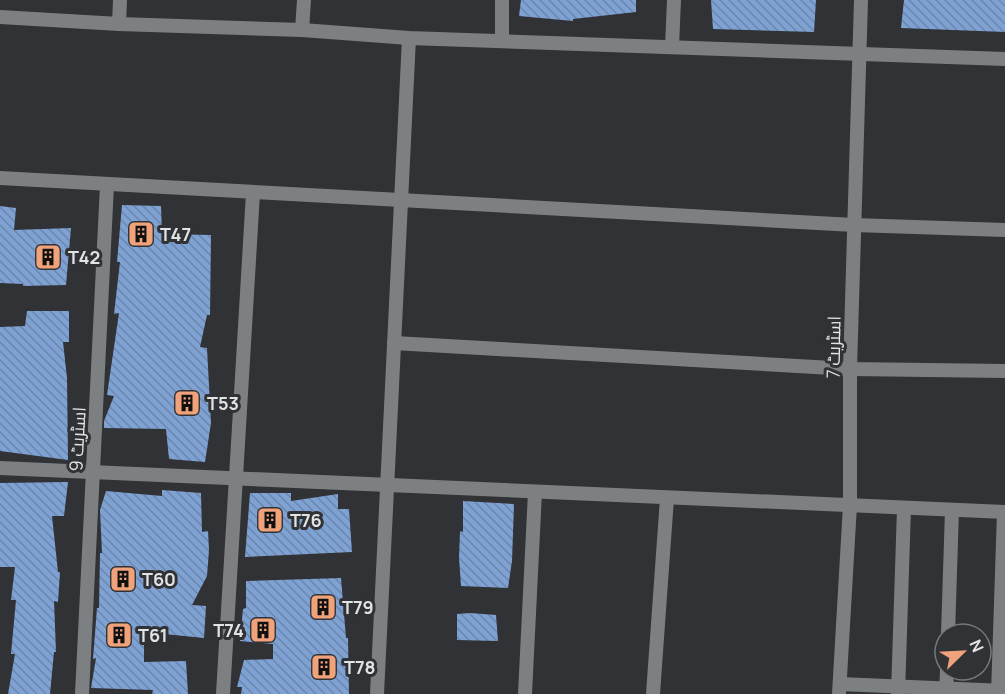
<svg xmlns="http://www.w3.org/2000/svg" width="1005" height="694" font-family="Manrope,Cairo,sans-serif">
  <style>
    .building { fill: url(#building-back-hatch) }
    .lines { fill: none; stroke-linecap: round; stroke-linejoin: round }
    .minor { stroke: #7d8083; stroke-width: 14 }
    .labels { text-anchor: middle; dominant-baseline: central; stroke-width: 6; stroke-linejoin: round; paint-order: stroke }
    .poi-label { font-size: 18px; font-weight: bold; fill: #e1e3e5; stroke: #303235; text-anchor: start }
    .street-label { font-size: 18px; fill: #e1e3e5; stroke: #303235 }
  </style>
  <defs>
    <pattern id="building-back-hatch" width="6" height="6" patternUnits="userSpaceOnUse" patternTransform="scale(1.5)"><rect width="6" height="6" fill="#7fa2d5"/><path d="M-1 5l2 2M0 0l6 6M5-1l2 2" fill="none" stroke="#6d86aa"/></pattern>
  </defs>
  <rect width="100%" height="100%" fill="#303235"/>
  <g class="building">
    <path d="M521,0H636V12L573,19V21L519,16Z"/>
    <path d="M711,0H816L814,32L713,29Z"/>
    <path d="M904,0H1005V32L901,28Z"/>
    <path d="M122,205L161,206L162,234L211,235L210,315H207L200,347L207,348L211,423L205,462L169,459L166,429L104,428V421L114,396L107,395L119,313L114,314L120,262H117Z"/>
    <path d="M0,206L16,208L14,230L71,228L66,285L23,286V284L0,283Z"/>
    <path d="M27,311H69V342H63L67,378L68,460L0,451V327L25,326Z"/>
    <path d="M68,482L64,516H52L58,572H60L58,602L54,601L56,652H54L50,694H8L15,654H11L16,600H11L15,567H0V483Z"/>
    <path d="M162,490L201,493L202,532L208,531L209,550L207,576L192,605L206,606L204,638L144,632V662L186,661L188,694H152L153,690L91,688L96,658L93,659L97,608H99L100,553H102L100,510L106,491L162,496Z"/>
    <path d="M250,493H291V501L338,494V509H349L352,552L245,557Z"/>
    <path d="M463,501L514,504L512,561L508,588L461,586L459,558L460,531L463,532Z"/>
    <path d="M341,578L346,638H348L349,694H241L242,687H237L244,660L273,659V644L240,641L243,609L246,608V581Z"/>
    <path d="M470,613L496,615L498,641L457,640V614Z"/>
  </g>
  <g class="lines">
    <g class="minor">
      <path d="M0,17L119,24L302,30L409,38L1005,59"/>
      <path d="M119,24L120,0"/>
      <path d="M302,30L304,0"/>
      <path d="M502,41V0"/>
      <path d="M672,47L674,0"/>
      <path d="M0,178L854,225L1005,230"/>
      <path d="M394,343L850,369L1005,371"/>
      <path d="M0,468L1005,512"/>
      <path d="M948,634L952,510"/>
      <path d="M840,684L1005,691"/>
      <path d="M82,694L107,185"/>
      <path d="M223,694L253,193"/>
      <path d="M377,694L409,38"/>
      <path d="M525,694L535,492"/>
      <path d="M653,694L667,498"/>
      <path d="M839,694L850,505V369L861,0"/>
      <path d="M898,694L904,508"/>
      <path d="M946,694L947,670"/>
      <path d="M998,694L1004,512"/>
    </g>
  </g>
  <defs>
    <symbol id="building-square" viewBox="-11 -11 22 22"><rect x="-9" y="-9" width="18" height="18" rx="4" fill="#f0a27a" stroke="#303235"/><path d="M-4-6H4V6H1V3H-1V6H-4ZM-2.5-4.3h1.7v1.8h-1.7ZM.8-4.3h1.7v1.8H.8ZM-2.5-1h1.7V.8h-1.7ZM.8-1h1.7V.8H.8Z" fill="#111"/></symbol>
  </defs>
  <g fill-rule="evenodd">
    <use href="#building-square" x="126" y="219" width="30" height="30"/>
    <use href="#building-square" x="33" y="242" width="30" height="30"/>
    <use href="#building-square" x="172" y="388" width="30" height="30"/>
    <use href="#building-square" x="255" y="505" width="30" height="30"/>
    <use href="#building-square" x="108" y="564" width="30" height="30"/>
    <use href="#building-square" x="308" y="592" width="30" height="30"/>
    <use href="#building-square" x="248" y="615" width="30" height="30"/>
    <use href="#building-square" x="104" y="620" width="30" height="30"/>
    <use href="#building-square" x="309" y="652" width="30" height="30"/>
  </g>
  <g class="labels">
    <g class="poi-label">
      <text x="160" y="234">T47</text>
      <text x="68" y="257">T42</text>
      <text x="207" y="403">T53</text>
      <text x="290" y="520">T76</text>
      <text x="142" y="579">T60</text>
      <text x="342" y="607">T79</text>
      <text x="244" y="630" text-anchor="end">T74</text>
      <text x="138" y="635">T61</text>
      <text x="344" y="667">T78</text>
    </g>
    <g class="street-label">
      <text transform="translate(833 347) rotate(-89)">اسٹریٹ 7</text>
      <text transform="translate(77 439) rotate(-87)">اسٹریٹ 9</text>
    </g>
  </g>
  <g transform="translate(963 652) rotate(66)"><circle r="28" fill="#303235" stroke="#77797b" stroke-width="1.5"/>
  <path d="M0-4.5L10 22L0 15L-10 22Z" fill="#f0a27a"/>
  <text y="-9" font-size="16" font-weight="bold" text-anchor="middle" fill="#e1e3e5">N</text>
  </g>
</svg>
